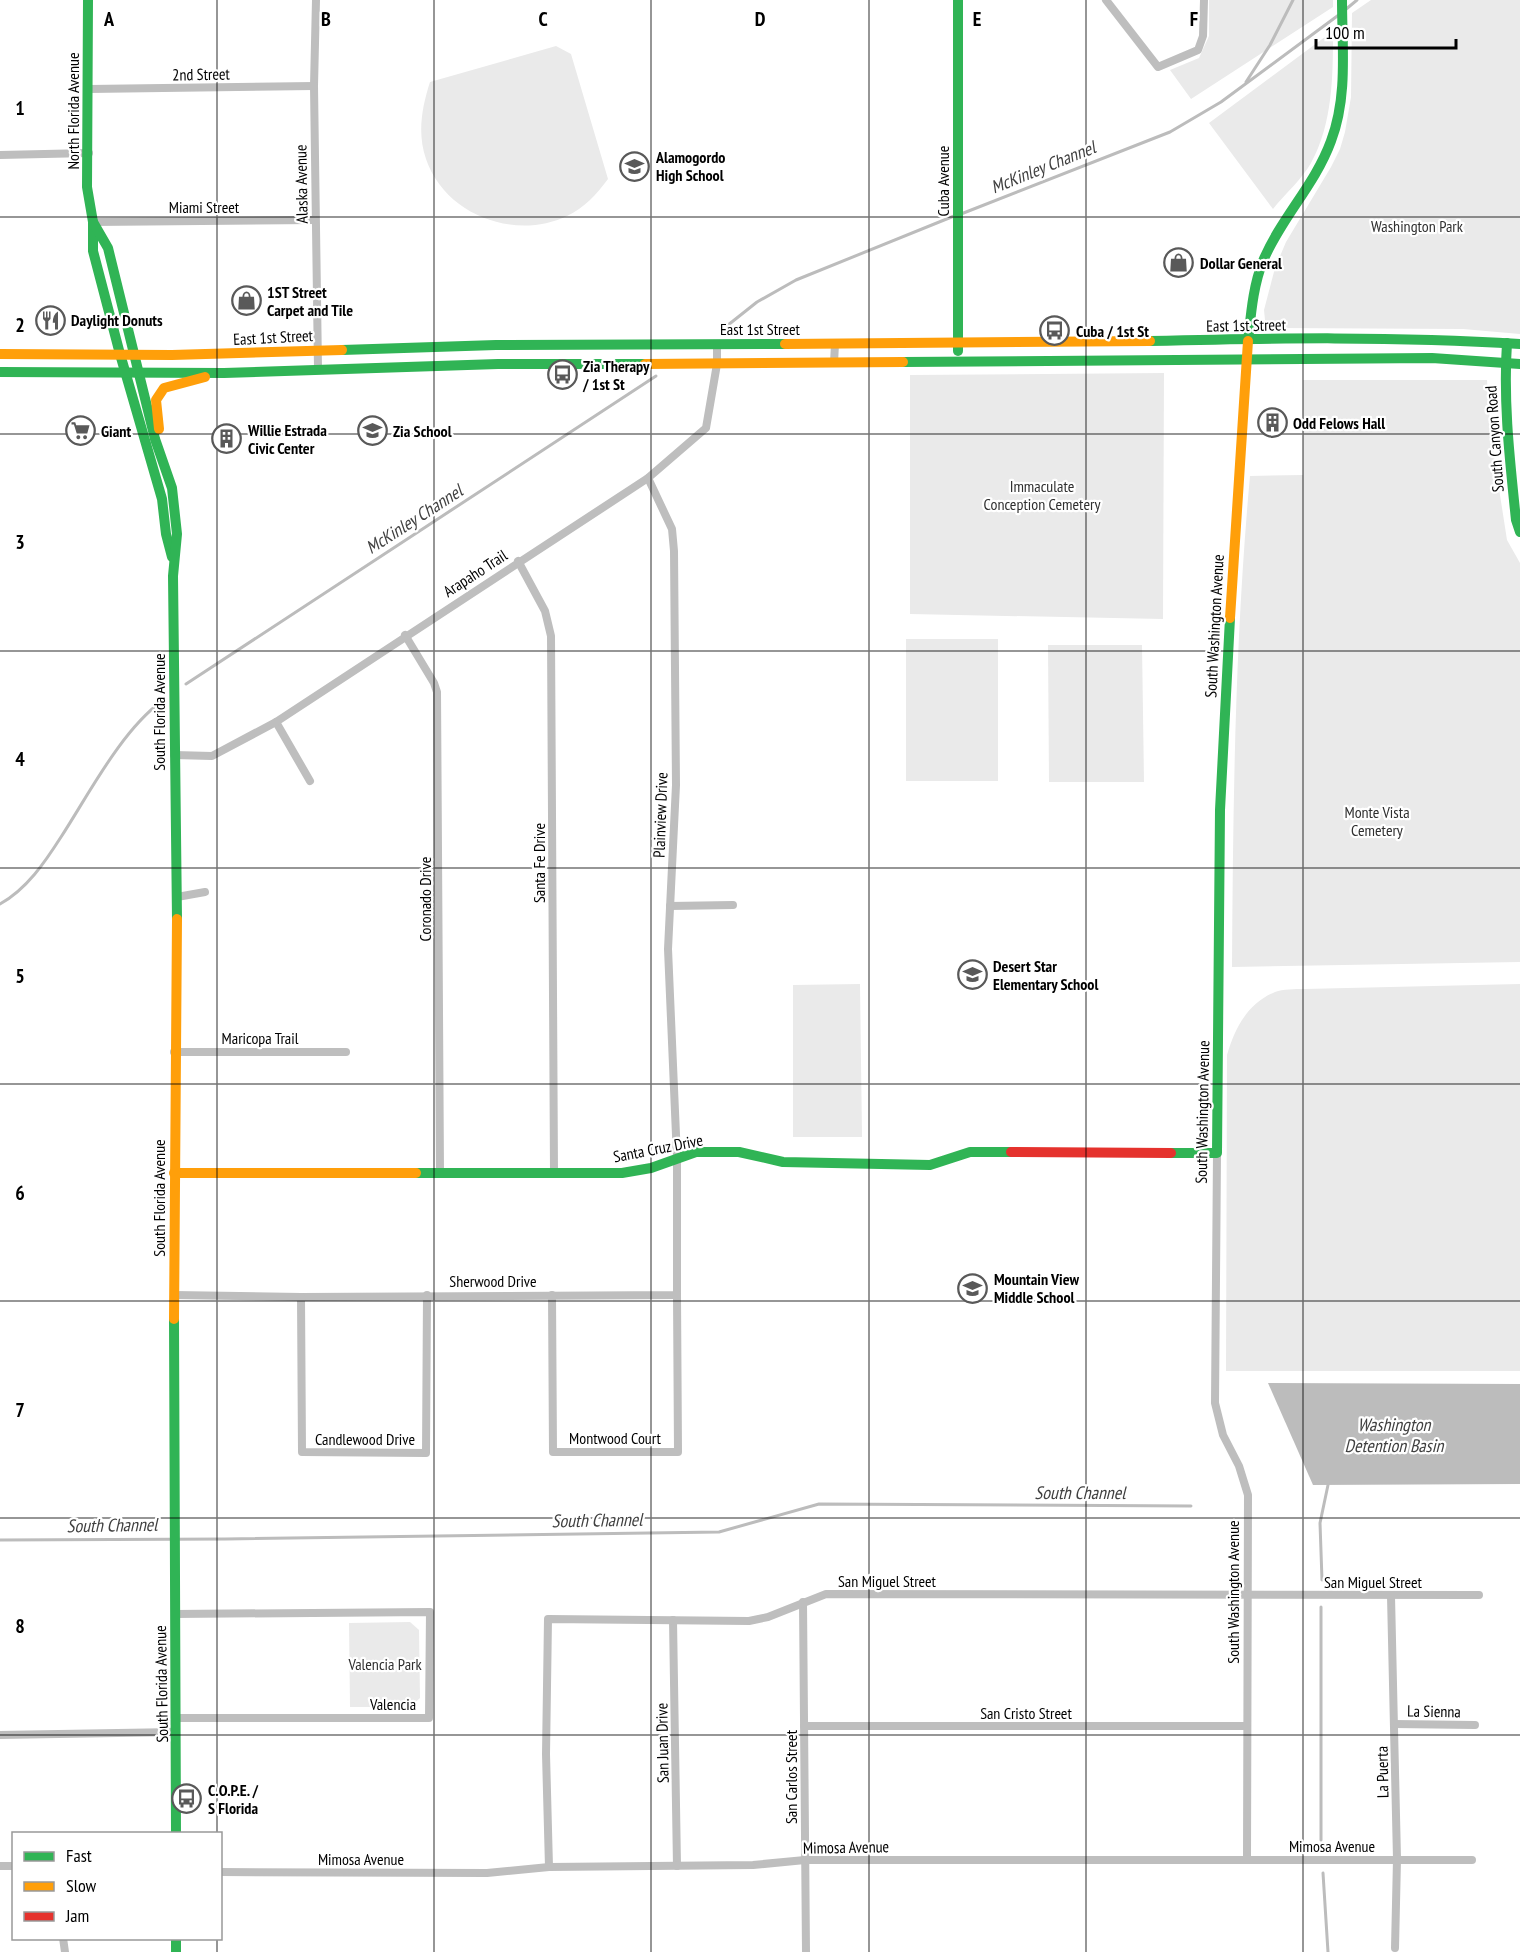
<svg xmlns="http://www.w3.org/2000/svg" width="1520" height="1952" font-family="'PT Sans Narrow',sans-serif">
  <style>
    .green { fill: #eaeaea }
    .water { fill: #bcbcbc }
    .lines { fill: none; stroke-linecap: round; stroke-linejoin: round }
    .stream { stroke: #bcbcbc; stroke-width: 3 }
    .street { stroke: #bebebe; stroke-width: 8 }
    .fast { stroke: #30b455; stroke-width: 10 }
    .slow { stroke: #ff9f0a; stroke-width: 10 }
    .jam { stroke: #e5322d; stroke-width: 10 }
    .grid { fill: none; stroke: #000; stroke-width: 1.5; stroke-opacity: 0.55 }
    .labels { text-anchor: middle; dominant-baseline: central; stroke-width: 4.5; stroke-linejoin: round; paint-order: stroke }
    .street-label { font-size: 16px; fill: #000; stroke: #fff }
    .poi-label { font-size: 16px; font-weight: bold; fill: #000; stroke: #fff; text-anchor: start }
    .park-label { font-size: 16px; fill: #2f2f2f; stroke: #fff }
    .water-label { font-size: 18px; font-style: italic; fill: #404040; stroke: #fff }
    .grid-label { font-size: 20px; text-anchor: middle; font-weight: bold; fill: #000; stroke: #fff; stroke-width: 4.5; stroke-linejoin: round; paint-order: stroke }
  </style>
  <rect width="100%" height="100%" fill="#fff"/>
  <g class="green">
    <path d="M1209,0H1333V7L1191,99L1170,70L1199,58L1209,36Z"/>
    <path d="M1371,0H1520V334L1463,329L1276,328L1265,320L1264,310L1275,268L1286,242L1331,167L1340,149L1345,132L1351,97L1352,13Z"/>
    <path d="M1333,31C1333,75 1333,123 1311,163C1302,179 1285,194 1273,209L1209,123Z"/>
    <path d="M556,46L571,54L608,179C597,194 584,208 567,216C515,241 445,215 426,159C417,133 422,107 430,82Z"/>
    <path d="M1164,373L1163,619L910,614V375Z"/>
    <path d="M1303,380H1487L1491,437L1507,540L1520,563V962L1232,967C1233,803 1235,639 1250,476L1303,475Z"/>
    <rect x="906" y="639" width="92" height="142"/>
    <path d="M1048,645H1142L1144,782H1049Z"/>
    <path d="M860,984L862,1137H793V985Z"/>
    <path d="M1520,984V1371H1226L1227,1055C1235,1028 1247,1004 1275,992C1283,989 1295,989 1304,989Z"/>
    <path d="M410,1622L419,1630L420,1698L410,1707H350L349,1623Z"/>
  </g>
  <path class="water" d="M1268,1383L1520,1384V1484L1313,1485Z"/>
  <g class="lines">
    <g class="stream">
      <path d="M1345,10L1357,0"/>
      <path d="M1246,82L1270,45L1293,0"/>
      <path d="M961,214L1170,132L1221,102L1340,14"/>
      <path d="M723,329L757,302L796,280L954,216"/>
      <path d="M186,684L656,376"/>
      <path d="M0,904C27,889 45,862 61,837C89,794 121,731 162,701"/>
      <path d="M0,1540L226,1539L719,1532L819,1504L1191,1506"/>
      <path d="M1322,1580L1320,1523L1328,1485"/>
      <path d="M1321,1607V1840"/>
      <path d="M1323,1873L1328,1952"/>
    </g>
    <g class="street">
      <path d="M316,0L314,86L318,368"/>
      <path d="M1106,0L1158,67L1198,50L1203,36L1204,0"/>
      <path d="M89,89L314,86"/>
      <path d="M0,155L89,153"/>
      <path d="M93,222L315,220"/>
      <path d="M834,363L835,344"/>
      <path d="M518,561L545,611L551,636L554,1172"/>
      <path d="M405,635L434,683L437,692L440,1172"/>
      <path d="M276,722L310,781"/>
      <path d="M174,755L212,756L276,722L648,478L706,428L717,364V344"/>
      <path d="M177,897L205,892"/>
      <path d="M670,906L733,905"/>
      <path d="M174,1052H346"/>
      <path d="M1217,1153L1215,1403L1223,1435L1239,1466L1248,1495L1247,1860"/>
      <path d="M174,1295L301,1297L677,1295V1158L668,949L676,785L674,551L672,529L648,478"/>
      <path d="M552,1295L553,1452H678L677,1295"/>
      <path d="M301,1297L302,1452L426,1453L427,1295"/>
      <path d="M1391,1596L1397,1859L1395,1948"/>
      <path d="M803,1602L806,1952"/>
      <path d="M175,1614L430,1612L429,1718H176"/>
      <path d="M673,1620L677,1866"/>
      <path d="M1394,1724L1475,1725"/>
      <path d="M804,1726H1247"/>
      <path d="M0,1735L176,1732"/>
      <path d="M0,1866H14"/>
      <path d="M549,1867L546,1754L548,1619L749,1621L768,1617L826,1594L1479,1595"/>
      <path d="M220,1872L487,1873L549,1867L753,1865L805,1860H1472"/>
      <path d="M63,1938L65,1952"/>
    </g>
    <g class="fast">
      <path d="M88,0L87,187L93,222V251L120,354L162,499L166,534L172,557"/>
      <path d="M958,0V351"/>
      <path d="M93,222L108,248L155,439L172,488L177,534L173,576L177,919"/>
      <path d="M1150,341C1273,338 1396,336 1520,344"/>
      <path d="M1248,341C1251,314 1253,286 1263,261C1281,218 1315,185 1331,141C1348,97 1342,46 1342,0"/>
      <path d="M1507,343C1503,403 1510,461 1516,520L1520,532"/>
      <path d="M342,350L496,345L785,344"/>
      <path d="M903,362L1432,358L1520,364"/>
      <path d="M0,372L224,373L498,364H645"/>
      <path d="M1171,1153H1217L1220,810L1230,618"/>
      <path d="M416,1173H622L651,1168L696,1152H739L783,1162L930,1165L970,1152H1011"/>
      <path d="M174,1319L176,1834"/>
      <path d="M176,1938V1952"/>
    </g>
    <g class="slow">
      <path d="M785,344L1150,341"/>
      <path d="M0,354L172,355L342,350"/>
      <path d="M645,364L903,362"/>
      <path d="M159,429L156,400L164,388L205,377"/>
      <path d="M1230,618L1248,341"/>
      <path d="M174,1173H416"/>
      <path d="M174,1319L177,919"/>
    </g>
    <path class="jam" d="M1011,1152L1171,1153"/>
  </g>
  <path class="grid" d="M217,0V1834M434,0V1952M651,0V1952M869,0V1952M1086,0V1952M1303,0V1952M0,217H1520M0,434H1520M0,651H1520M0,868H1520M0,1084H1520M0,1301H1520M0,1518H1520M0,1735H1520M217,1938V1952"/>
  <defs>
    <symbol id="school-ring" viewBox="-11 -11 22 22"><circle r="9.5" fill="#fff" stroke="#595959" stroke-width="1.5"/><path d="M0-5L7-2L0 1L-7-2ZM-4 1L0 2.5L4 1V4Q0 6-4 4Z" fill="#595959"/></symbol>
    <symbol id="shop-ring" viewBox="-11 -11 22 22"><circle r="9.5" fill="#fff" stroke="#595959" stroke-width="1.5"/><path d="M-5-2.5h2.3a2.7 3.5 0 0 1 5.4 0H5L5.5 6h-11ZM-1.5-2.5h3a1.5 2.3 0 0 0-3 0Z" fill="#595959"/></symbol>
    <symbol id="restaurant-ring" viewBox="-11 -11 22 22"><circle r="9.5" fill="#fff" stroke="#595959" stroke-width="1.5"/><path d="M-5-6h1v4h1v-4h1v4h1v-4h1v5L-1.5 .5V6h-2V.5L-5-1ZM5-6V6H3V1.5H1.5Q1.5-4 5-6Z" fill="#595959"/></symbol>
    <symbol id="bus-ring" viewBox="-11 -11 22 22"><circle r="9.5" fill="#fff" stroke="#595959" stroke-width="1.5"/><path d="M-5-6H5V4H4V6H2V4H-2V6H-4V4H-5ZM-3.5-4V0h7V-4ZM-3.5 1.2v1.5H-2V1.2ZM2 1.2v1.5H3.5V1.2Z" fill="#595959"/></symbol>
    <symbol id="building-ring" viewBox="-11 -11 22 22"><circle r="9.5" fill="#fff" stroke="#595959" stroke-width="1.5"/><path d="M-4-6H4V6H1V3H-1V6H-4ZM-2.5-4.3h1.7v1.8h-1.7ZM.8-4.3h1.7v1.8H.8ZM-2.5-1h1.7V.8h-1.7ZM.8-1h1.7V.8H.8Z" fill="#595959"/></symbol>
    <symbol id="supermarket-ring" viewBox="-11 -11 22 22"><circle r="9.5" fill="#fff" stroke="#595959" stroke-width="1.5"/><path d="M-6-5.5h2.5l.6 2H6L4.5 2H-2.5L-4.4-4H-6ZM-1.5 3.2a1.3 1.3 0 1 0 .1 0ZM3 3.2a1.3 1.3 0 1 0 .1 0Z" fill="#595959"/></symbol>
  </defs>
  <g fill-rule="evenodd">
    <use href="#school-ring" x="618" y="150" width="33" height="33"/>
    <use href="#shop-ring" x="1162" y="246" width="33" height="33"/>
    <use href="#shop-ring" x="230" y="284" width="33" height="33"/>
    <use href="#restaurant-ring" x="34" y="304" width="33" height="33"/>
    <use href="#bus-ring" x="1038" y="314" width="33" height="33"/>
    <use href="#bus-ring" x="546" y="358" width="33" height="33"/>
    <use href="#building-ring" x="1256" y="406" width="33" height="33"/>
    <use href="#supermarket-ring" x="64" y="414" width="33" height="33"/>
    <use href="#school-ring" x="356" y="414" width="33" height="33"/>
    <use href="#building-ring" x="210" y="422" width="33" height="33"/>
    <use href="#school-ring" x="956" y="958" width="33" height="33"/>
    <use href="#school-ring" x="956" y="1272" width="33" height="33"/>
    <use href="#bus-ring" x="170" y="1782" width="33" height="33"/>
  </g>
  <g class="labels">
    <g class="street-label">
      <text transform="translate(201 74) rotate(-1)">2nd Street</text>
      <text transform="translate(73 111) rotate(-90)">North Florida Avenue</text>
      <text transform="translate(943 181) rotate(-90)">Cuba Avenue</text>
      <text transform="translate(301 184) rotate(-91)">Alaska Avenue</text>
      <text x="204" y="207">Miami Street</text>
      <text transform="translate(1246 325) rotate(-1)">East 1st Street</text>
      <text x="760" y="329">East 1st Street</text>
      <text transform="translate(273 337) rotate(-3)">East 1st Street</text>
      <text transform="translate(1494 439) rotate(-94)">South Canyon Road</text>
      <text transform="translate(475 573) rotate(-33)">Arapaho Trail</text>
      <text transform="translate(1214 626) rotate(-87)">South Washington Avenue</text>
      <text transform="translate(159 712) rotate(-90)">South Florida Avenue</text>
      <text transform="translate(660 815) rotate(-88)">Plainview Drive</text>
      <text transform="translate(539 863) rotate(-90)">Santa Fe Drive</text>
      <text transform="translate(425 899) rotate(-90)">Coronado Drive</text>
      <text x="260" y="1038">Maricopa Trail</text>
      <text transform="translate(1202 1112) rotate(-89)">South Washington Avenue</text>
      <text transform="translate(658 1148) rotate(-11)">Santa Cruz Drive</text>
      <text transform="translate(159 1198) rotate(-90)">South Florida Avenue</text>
      <text x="493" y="1281">Sherwood Drive</text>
      <text x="615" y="1438">Montwood Court</text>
      <text x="365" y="1439">Candlewood Drive</text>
      <text x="887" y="1581">San Miguel Street</text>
      <text x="1373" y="1582">San Miguel Street</text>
      <text transform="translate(1233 1592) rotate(-90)">South Washington Avenue</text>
      <text transform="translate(161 1684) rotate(-91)">South Florida Avenue</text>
      <text x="393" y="1704">Valencia</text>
      <text transform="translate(1434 1711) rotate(1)">La Sienna</text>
      <text x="1026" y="1713">San Cristo Street</text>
      <text transform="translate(662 1743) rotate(-91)">San Juan Drive</text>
      <text transform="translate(1382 1772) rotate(-91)">La Puerta</text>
      <text transform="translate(791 1777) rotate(-90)">San Carlos Street</text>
      <text x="1332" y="1846">Mimosa Avenue</text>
      <text transform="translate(846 1847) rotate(-1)">Mimosa Avenue</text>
      <text x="361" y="1859">Mimosa Avenue</text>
    </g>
    <g class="poi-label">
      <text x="656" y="157">Alamogordo<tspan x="656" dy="18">High School</tspan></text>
      <text x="1200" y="263">Dollar General</text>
      <text x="267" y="292">1ST Street<tspan x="267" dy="18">Carpet and Tile</tspan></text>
      <text x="71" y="320">Daylight Donuts</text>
      <text x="1076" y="331">Cuba / 1st St</text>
      <text x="583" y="366">Zia Therapy<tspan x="583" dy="18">/ 1st St</tspan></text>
      <text x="1293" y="423">Odd Felows Hall</text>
      <text x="248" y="430">Willie Estrada<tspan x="248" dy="18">Civic Center</tspan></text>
      <text x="101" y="431">Giant</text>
      <text x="393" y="431">Zia School</text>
      <text x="993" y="966">Desert Star<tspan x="993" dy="18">Elementary School</tspan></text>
      <text x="994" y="1279">Mountain View<tspan x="994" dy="18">Middle School</tspan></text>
      <text x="208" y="1790">C.O.P.E. /<tspan x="208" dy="18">S Florida</tspan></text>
    </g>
    <g class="park-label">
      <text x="1417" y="226">Washington Park</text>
      <text x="1042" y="486">Immaculate<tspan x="1042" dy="18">Conception Cemetery</tspan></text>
      <text x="1377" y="812">Monte Vista<tspan x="1377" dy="18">Cemetery</tspan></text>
      <text x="385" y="1664">Valencia Park</text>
    </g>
    <g class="water-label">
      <text transform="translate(1043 167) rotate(-22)">McKinley Channel</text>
      <text transform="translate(414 519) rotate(-33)">McKinley Channel</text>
      <text x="1394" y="1424">Washington<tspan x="1394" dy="21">Detention Basin</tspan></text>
      <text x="1080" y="1492">South Channel</text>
      <text transform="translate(597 1520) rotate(-1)">South Channel</text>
      <text transform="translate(112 1525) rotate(-1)">South Channel</text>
    </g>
  </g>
  <g class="grid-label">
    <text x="109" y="26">A</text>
    <text x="326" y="26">B</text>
    <text x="543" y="26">C</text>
    <text x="760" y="26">D</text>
    <text x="977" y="26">E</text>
    <text x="1194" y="26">F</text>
    <text x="20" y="115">1</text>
    <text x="20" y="332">2</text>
    <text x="20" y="549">3</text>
    <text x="20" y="766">4</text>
    <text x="20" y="983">5</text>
    <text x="20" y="1200">6</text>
    <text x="20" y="1417">7</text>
    <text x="20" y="1633">8</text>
  </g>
  <rect x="12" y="1832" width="210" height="108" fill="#ffffff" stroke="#999999" stroke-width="1.5"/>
  <rect x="24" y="1852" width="30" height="9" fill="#30b455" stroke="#999999" stroke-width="1.5"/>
  <text x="66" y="1862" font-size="18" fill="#000000">Fast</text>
  <rect x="24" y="1882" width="30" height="9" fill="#ff9f0a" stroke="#999999" stroke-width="1.5"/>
  <text x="66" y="1892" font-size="18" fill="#000000">Slow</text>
  <rect x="24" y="1912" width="30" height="9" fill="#e5322d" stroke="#999999" stroke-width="1.5"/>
  <text x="66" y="1922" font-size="18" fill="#000000">Jam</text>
  <path d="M1316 39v9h140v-9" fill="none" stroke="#000000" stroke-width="3"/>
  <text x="1325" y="39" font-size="18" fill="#000000" stroke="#ffffff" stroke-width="4.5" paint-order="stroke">100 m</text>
</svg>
